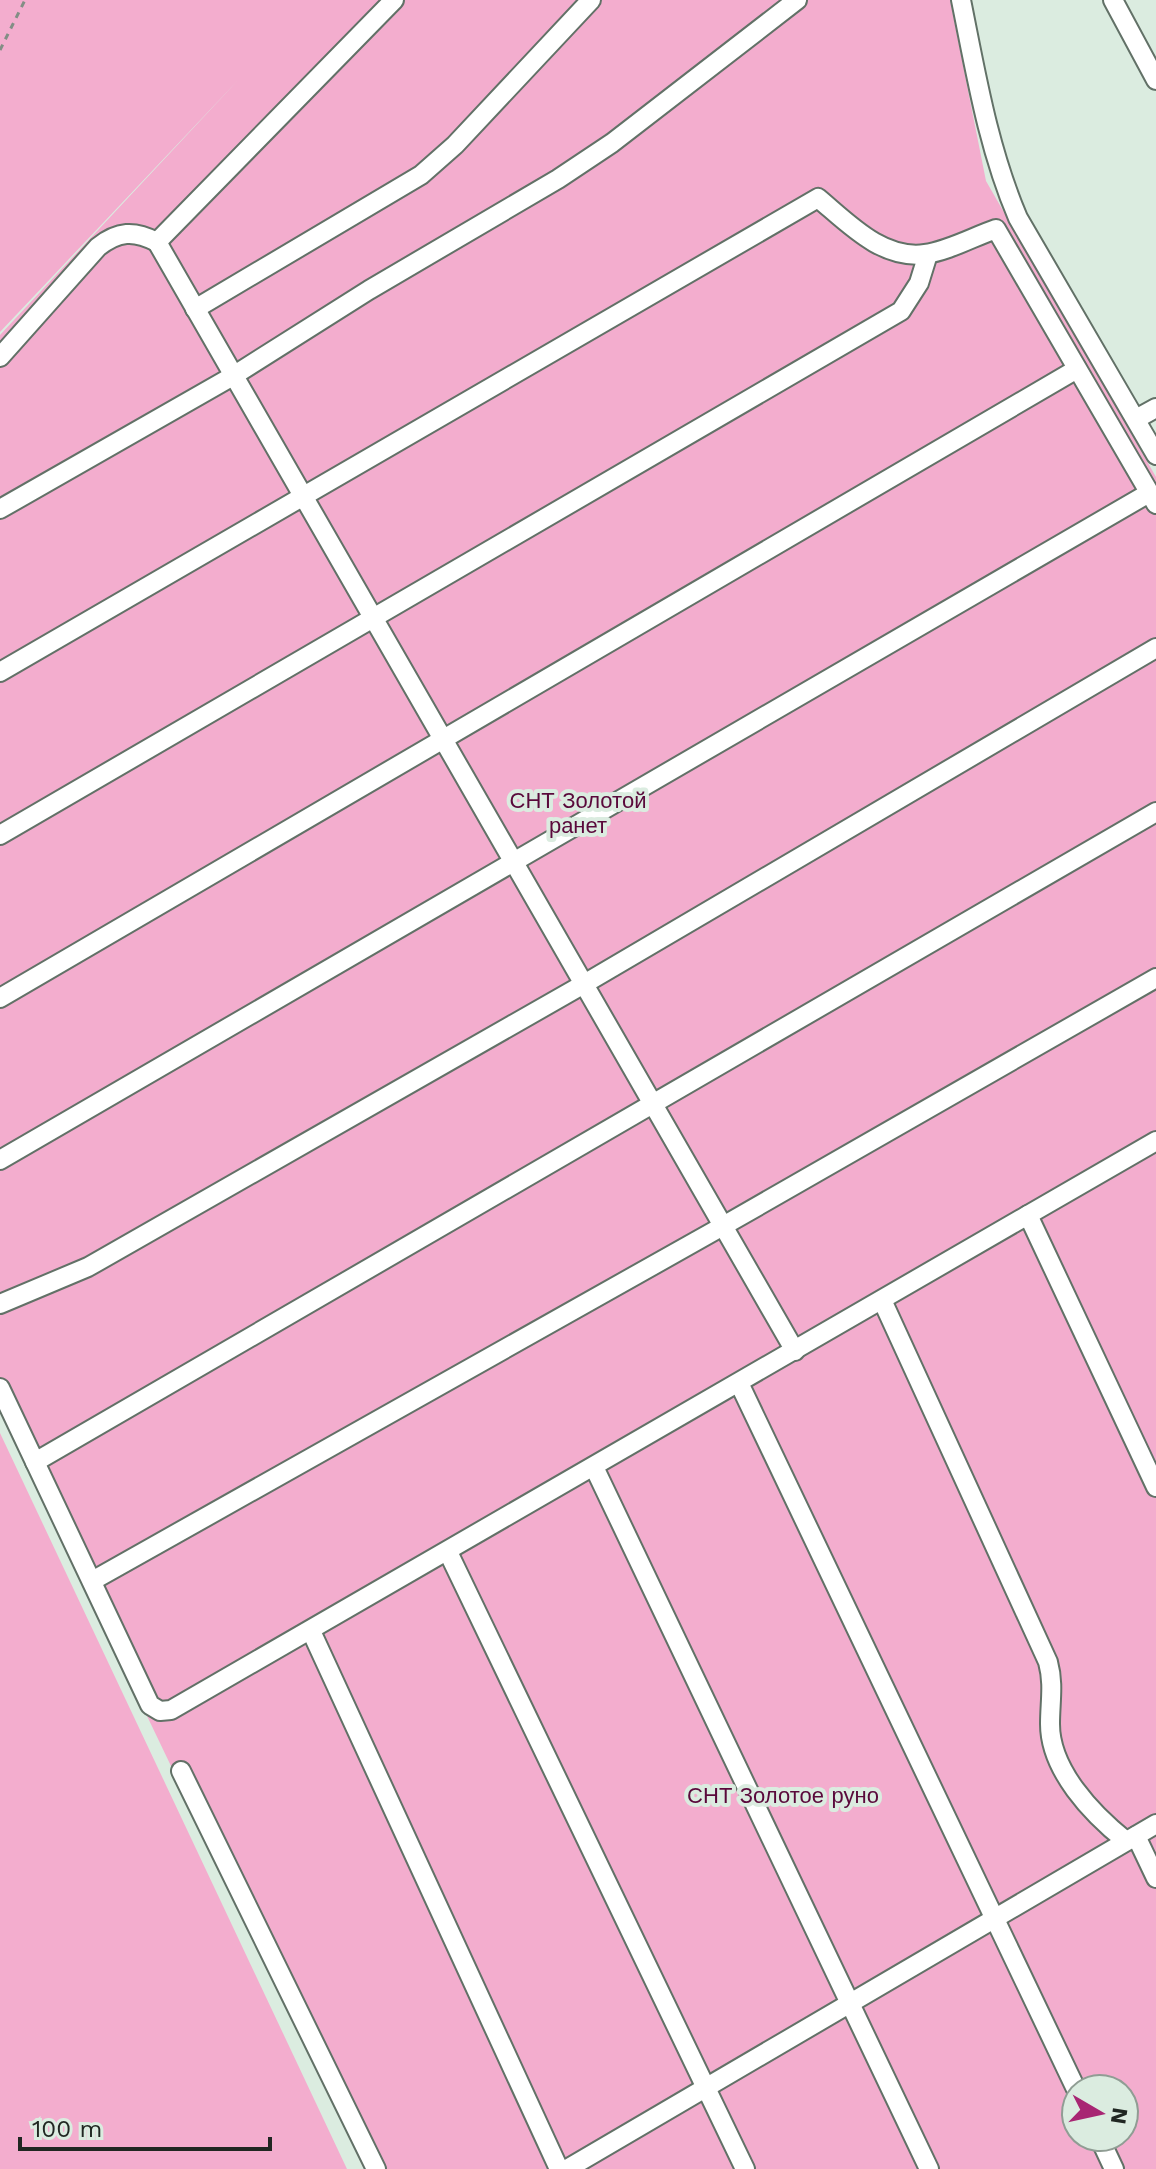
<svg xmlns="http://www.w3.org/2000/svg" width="1156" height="2169" font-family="'Work Sans',sans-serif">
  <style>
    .green { fill: #f3adce; fill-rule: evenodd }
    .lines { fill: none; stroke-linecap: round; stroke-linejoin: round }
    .minor-casing { stroke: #627167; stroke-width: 22 }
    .path { stroke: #828e85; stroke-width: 3; stroke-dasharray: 6 6; stroke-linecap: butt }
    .minor { stroke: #fff; stroke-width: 18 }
    .labels { text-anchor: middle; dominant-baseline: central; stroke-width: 8; stroke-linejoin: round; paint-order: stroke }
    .park-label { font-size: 22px; fill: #5a093b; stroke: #dbece0 }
  </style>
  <rect width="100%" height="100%" fill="#dbece0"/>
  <g class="green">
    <path d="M0,0H950L986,181L1156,477V2169H364L0,1409V335L241,77L0,332ZM1076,2089H1124V2137H1076Z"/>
    <path d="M0,1433L347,2169H0Z"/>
  </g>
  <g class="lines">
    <defs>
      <g id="minor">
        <path d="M961,0C976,74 988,148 1018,218L1156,455"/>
        <path d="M1113,0L1156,80"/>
        <path d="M157,242L795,1351"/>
        <path d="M195,309L421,175L455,145L591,0"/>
        <path d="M0,357L98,247C118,231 134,230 157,242L394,0"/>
        <path d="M1136,419L1156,408"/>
        <path d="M0,509L233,376L369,290L558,179L612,143L797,0"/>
        <path d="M0,672L818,198C848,223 882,260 925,254C948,251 973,237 996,229L1156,504"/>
        <path d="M0,835L901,311L919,283L928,254"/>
        <path d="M0,998L1077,369"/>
        <path d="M0,1160L1149,493"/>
        <path d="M1028,1215L1156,1487"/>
        <path d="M882,1300L1048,1662C1054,1684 1050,1702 1050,1724C1050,1770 1092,1814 1126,1841"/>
        <path d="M0,1304L88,1267L584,984L1156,648"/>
        <path d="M739,1383L1076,2089"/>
        <path d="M0,1388L150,1705L160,1711L171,1710L1156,1141"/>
        <path d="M35,1462L1156,812"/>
        <path d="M594,1467L929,2169"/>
        <path d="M448,1552L745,2169"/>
        <path d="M92,1581L723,1226L1156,978"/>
        <path d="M311,1631L559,2169"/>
        <path d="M181,1771L376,2169"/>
        <path d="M1136,1836L1156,1878"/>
        <path d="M1099,2137L1114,2169"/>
        <path d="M567,2169L1156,1824"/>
      </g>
    </defs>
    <use href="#minor" class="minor-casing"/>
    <path class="path" d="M0,50L25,0"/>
    <use href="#minor" class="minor"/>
  </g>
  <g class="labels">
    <g class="park-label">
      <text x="578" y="800">СНТ Золотой<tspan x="578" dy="25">ранет</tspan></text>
      <text x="783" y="1795">СНТ Золотое руно</text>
    </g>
  </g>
  <g transform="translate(1100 2113) rotate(99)"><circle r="38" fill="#dbece0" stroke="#909d94" stroke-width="2"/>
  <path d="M0-6L14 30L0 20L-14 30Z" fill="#a82673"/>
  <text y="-12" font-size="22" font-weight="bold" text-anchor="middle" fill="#202722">N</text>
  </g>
  <path d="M20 2137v12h250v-12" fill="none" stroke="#202722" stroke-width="4"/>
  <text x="32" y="2137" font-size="24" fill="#202722" stroke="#dbece0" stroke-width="6" paint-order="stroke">100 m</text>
</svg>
